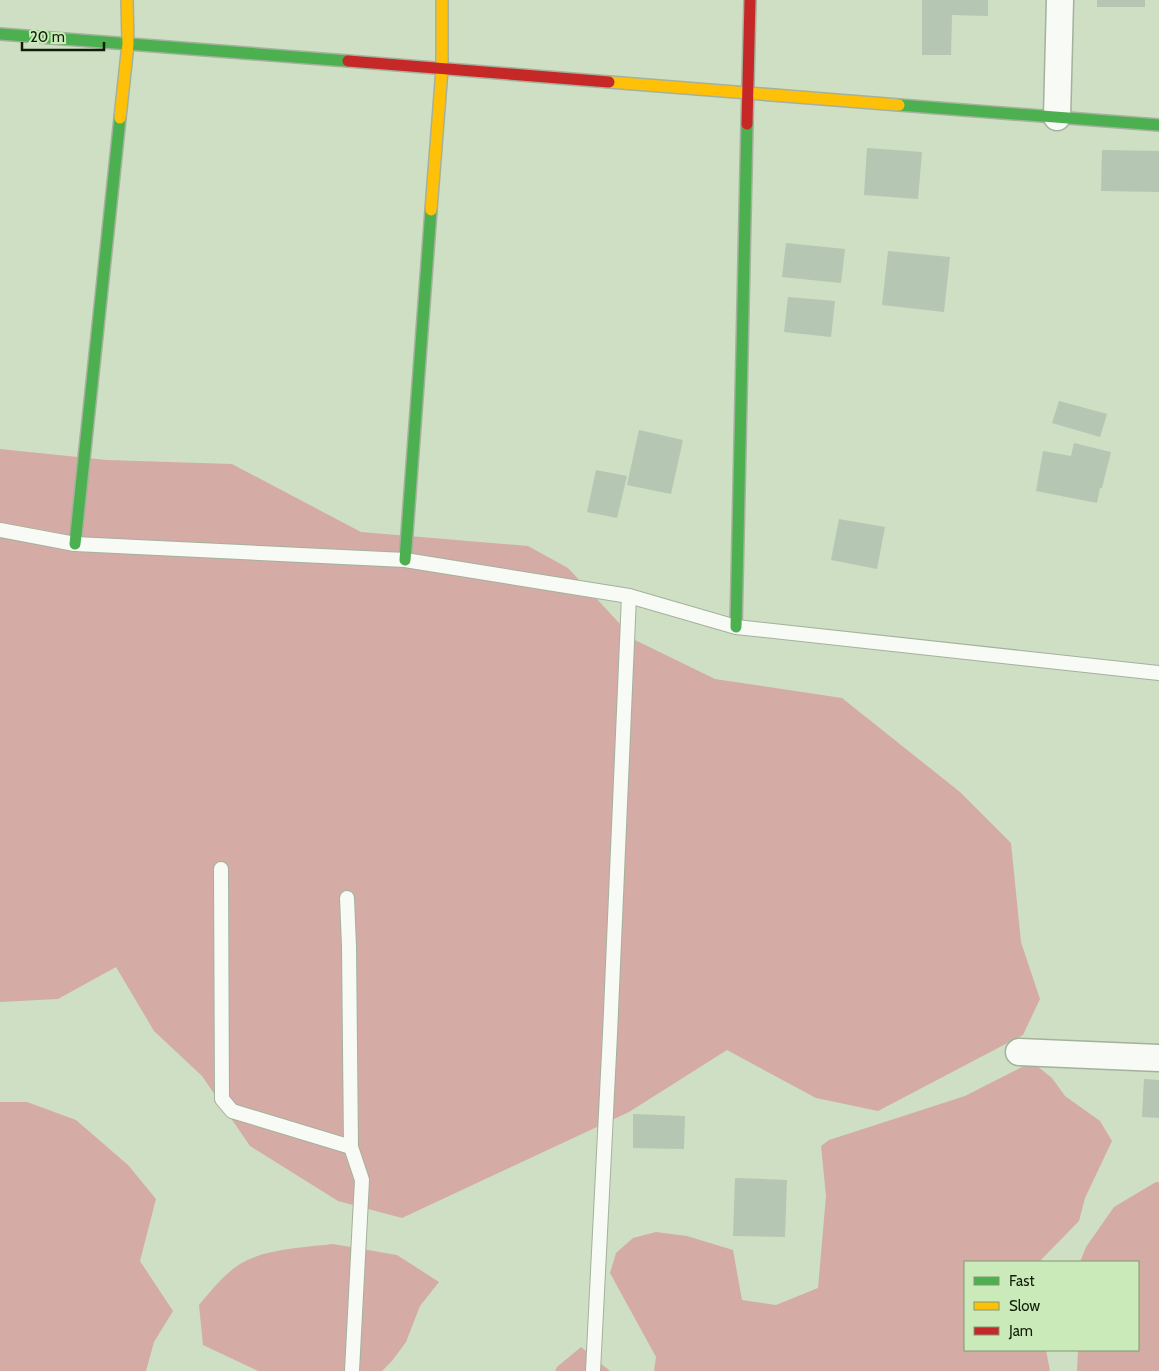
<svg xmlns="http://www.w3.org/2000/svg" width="1159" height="1371" font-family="Cabin,sans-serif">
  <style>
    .forest { fill: #d5aca5 }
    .building { fill: #b5c6b3 }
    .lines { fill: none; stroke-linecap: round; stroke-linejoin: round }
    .lane-casing { stroke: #a4b19c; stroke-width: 16 }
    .street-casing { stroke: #a4b19c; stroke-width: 29 }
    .fast-casing { stroke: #a4b19c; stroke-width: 14 }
    .slow-casing { stroke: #a4b19c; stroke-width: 14 }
    .jam-casing { stroke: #a4b19c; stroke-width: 14 }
    .lane { stroke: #f8faf6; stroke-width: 14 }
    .street { stroke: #f8faf6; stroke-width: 26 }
    .fast { stroke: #4caf50; stroke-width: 11 }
    .slow { stroke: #ffc107; stroke-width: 11 }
    .jam { stroke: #c62828; stroke-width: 11 }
  </style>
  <rect width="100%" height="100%" fill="#cedfc4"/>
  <g class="forest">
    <path d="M0,449L107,460L232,464L361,532L528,546L568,568L635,640L715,679L842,698L960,792L1011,843L1021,942L1040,999L1023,1035L878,1111L816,1098L727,1050L629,1112L402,1218L338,1201L250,1146L202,1076L154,1031L116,967L58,999L0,1002Z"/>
    <path d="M1032,1062L1052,1078L1065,1096L1100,1121L1112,1141L1085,1198L1079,1221L1039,1262H965V1350H1046L1050,1371H654L656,1357L610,1273L616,1253L633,1238L656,1232L687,1236L733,1250L742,1300L776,1305L818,1288L826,1196L821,1146L829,1140L965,1096Z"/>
    <path d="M0,1102H27L76,1120L128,1165L156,1199L140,1261L173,1311L154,1342L146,1371H0Z"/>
    <path d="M1156,1182H1159V1371H1077L1078,1350H1138V1262H1080L1086,1247L1114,1207Z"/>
    <path d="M333,1244L397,1255L439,1282L420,1306L406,1342L392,1361L382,1371H258L203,1345L199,1305C211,1291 224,1274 240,1264C263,1249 306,1247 333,1244Z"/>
    <path d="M581,1347L610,1371H555L557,1367Z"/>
  </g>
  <g class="building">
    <path d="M922,0H988V16L952,15L951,55H922Z"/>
    <rect x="1097" y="0" width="48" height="7"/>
    <path d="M867,148L922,152L918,199L864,195Z"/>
    <path d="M1102,150L1159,151V192L1101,191Z"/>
    <path d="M786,243L845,249L841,283L782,277Z"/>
    <path d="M888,251L950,257L944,312L882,305Z"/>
    <path d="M788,297L835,301L831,337L784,332Z"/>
    <path d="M1059,401L1107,414L1100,437L1052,423Z"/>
    <path d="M639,430L683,440L671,494L627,485Z"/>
    <path d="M1074,443L1111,452L1102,488H1100L1097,503L1036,491L1043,451L1071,456Z"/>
    <path d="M596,470L627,476L617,518L587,512Z"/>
    <path d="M839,519L885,527L877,569L831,560Z"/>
    <path d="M1144,1079L1159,1080V1118L1142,1117Z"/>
    <path d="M633,1114L685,1116L684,1149L633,1148Z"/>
    <path d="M735,1178L787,1180L785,1237L733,1236Z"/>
  </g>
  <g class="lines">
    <defs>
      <g id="lane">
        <path d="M0,530L75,544L405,560L629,596L736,627L1159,673"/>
        <path d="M221,869L222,1099L232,1111L351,1147"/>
        <path d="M347,898L349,946L351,1147L362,1180L352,1371"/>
        <path d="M593,1371L610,1034L629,596"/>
      </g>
      <g id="street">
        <path d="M1057,117L1060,0"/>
        <path d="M1019,1052L1159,1058"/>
      </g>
      <g id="fast">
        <path d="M0,34L348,61"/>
        <path d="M899,105L1159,125"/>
        <path d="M75,544L120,118"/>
        <path d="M405,560L431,210"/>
        <path d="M736,627L747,124"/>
      </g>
      <g id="slow">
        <path d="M609,82L899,105"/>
        <path d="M120,118L128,44L127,0"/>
        <path d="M431,210L442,69V0"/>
      </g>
      <g id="jam">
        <path d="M348,61L609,82"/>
        <path d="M747,124L750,0"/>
      </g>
    </defs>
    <use href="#lane" class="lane-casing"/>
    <use href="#street" class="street-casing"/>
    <use href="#fast" class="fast-casing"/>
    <use href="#slow" class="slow-casing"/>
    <use href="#jam" class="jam-casing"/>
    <use href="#lane" class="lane"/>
    <use href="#street" class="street"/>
    <use href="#fast" class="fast"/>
    <use href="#slow" class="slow"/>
    <use href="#jam" class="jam"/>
  </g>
  <rect x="964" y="1261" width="175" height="90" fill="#cbeab9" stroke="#819873"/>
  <rect x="974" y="1277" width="25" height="8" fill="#4caf50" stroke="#819873"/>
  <text x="1009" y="1286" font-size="15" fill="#111c09">Fast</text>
  <rect x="974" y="1302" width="25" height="8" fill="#ffc107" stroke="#819873"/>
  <text x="1009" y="1311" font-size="15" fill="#111c09">Slow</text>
  <rect x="974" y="1327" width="25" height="8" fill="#c62828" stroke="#819873"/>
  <text x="1009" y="1336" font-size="15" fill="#111c09">Jam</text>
  <path d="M22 42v8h82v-8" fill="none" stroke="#111c09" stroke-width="2.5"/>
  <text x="30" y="42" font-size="15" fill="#111c09" stroke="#cbeab9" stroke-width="4" paint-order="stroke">20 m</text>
</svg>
